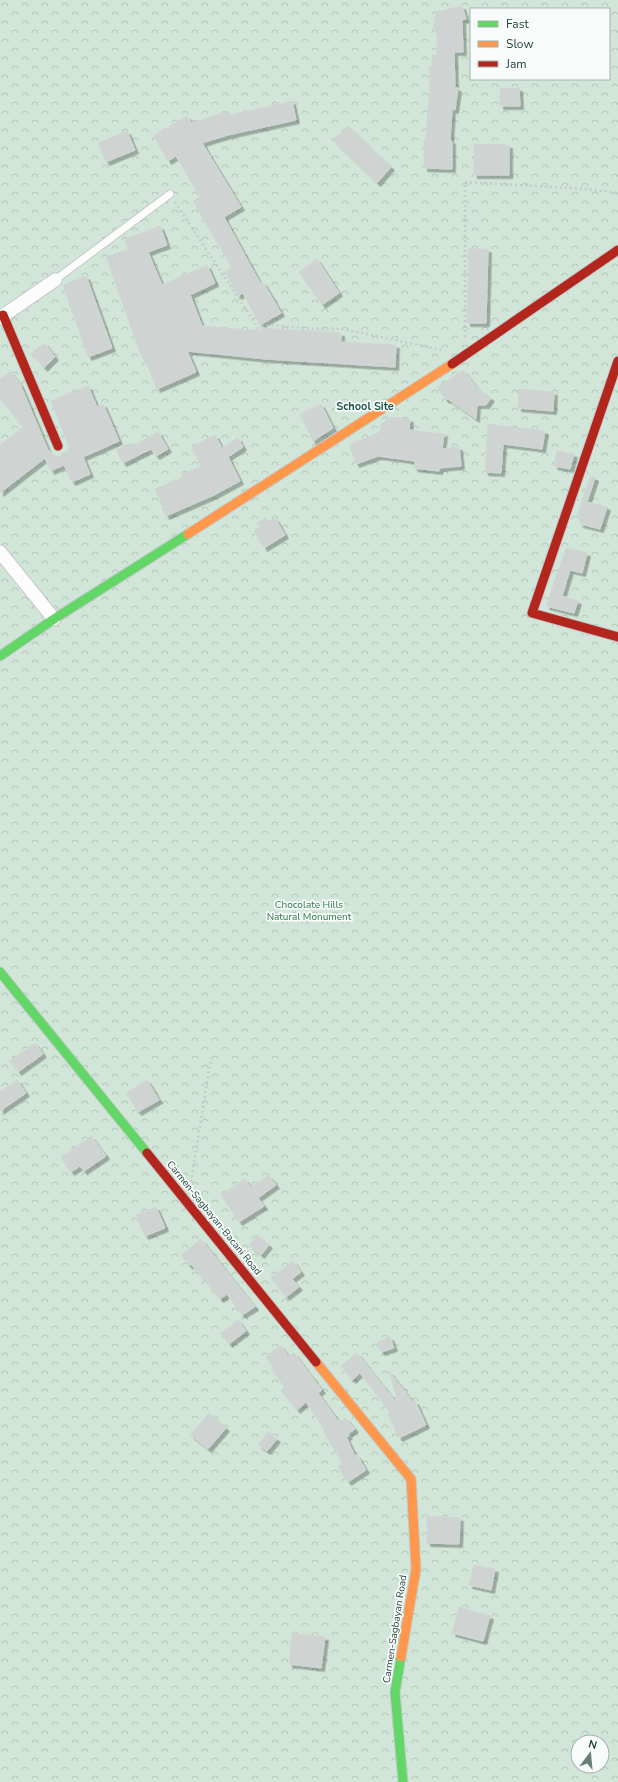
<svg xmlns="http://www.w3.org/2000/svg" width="618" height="1782" font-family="'Nunito Sans',sans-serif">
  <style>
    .park { fill: url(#park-crowns); fill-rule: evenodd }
    .building { fill: #cfd4d2; stroke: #d1d6d4; filter: url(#shadow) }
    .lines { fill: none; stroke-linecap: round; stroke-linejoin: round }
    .lane-casing { stroke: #c5cac8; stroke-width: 9 }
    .street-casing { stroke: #c5cac8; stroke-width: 15 }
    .fast-casing { stroke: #c3cbc8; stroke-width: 11 }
    .slow-casing { stroke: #c3cbc8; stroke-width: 11 }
    .jam-casing { stroke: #c3cbc8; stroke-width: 11 }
    .path { stroke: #c3ccca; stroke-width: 2.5; stroke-dasharray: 2 3; stroke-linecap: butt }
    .lane { stroke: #fcfcfc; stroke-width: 7 }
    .street { stroke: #fcfcfc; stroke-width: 13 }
    .fast { stroke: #63d668; stroke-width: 9 }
    .slow { stroke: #ff974d; stroke-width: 9 }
    .jam { stroke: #b3261e; stroke-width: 9 }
    .labels { text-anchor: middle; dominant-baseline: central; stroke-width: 3.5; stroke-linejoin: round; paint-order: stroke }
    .park-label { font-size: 10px; fill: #2d7a4b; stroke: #f7fbf9 }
    .street-label { font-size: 10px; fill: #24423a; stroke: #f7fbf9 }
    .neighbourhood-label { font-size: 11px; font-weight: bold; fill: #1f5548; stroke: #f7fbf9 }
  </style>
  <defs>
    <pattern id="park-crowns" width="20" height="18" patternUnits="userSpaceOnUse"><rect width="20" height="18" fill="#d1e6d8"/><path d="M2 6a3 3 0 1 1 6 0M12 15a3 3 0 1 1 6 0" fill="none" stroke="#b3c6ba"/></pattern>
    <filter id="shadow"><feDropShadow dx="3.5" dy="3.5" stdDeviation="0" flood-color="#0004"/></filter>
  </defs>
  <rect width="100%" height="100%" fill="#e8edeb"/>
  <path class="park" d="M0,0H618V1782H0ZM471,9H609V79H471ZM578,1742H602V1766H578Z"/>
  <g class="building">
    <path d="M462,6L466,19L462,20L463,52H454L455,88H458L455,110L452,109L450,140L452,141V169L424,168V140H426L430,82L429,67H432V55H437V30L433,29L436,12Z"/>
    <path d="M519,88L520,106H500V89Z"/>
    <path d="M292,101L296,120L228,135L202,143L241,207L224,217L260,283L263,282L281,313L260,325L243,293L238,296L225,272L232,268L193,201L200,197L176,156L168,161L153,136L187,116L191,123L229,111L230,115Z"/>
    <path d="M348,126L391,167L377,183L333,140Z"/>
    <path d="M127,131L135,150L106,162L98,143Z"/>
    <path d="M474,144L509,145V175H474Z"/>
    <path d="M160,226L167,245L148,252L162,285L207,265L215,283L190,295L202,326L263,331L262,328L341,333V342L396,345L395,367L266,359L187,351L196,372L157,389L144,358H142L106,257L128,249L125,239Z"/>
    <path d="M469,249H488L486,323H467Z"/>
    <path d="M317,259L339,293L322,305L299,272Z"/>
    <path d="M86,276L112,348L88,357L63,285Z"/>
    <path d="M45,343L55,357L44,368L31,353Z"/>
    <path d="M463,370L478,389L491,398L486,405H477L476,419L448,399L446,400L437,388Z"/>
    <path d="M10,371L20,384L48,450L56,457L63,456L67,452L69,447L51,401L88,386L97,407L103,404L119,441L83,457L90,474L72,482L64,465L51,471L45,458L0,493V445L23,427L0,398V379Z"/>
    <path d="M519,389L554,392L553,411L518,408Z"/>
    <path d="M321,404L333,428L313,441L300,414Z"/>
    <path d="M392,417L410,419L409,430L444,434L442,449L459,447L461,466L439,468V471L414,468L415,461L378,456L356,464L349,445L380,432L381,424Z"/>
    <path d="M488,424L545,431L542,449L503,444L501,473L485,472Z"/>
    <path d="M158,432L168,449L156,456L151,449L123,463L116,450L130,443L132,447Z"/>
    <path d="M215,435L222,448L238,438L243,447L228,457L240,481L214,495L166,516L155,489L183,477L182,474L201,466L191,447Z"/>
    <path d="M557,451L574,454L570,469L554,466Z"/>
    <path d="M590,476L595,478L587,502L582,500Z"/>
    <path d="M582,501L607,507L600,529L580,524L582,518L577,517Z"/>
    <path d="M266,518L268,522L275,518L285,535L264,548L254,531L260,527L257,523Z"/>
    <path d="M566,548L587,553L582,573L570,570L562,596L578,601L574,613L546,606Z"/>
    <path d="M35,1043L43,1054L18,1072L10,1061Z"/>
    <path d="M17,1080L26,1093L0,1111V1092Z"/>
    <path d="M147,1080L159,1100L138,1112L126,1093Z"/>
    <path d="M91,1136L106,1156L84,1171L80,1166L71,1172L61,1158Z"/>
    <path d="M268,1175L276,1185L258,1198L264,1206L239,1222L221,1195L245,1179L251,1188Z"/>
    <path d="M156,1207L165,1228L145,1236L136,1215Z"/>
    <path d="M257,1235L269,1245L261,1255L249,1245Z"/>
    <path d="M201,1239L255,1307L242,1315L227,1294L220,1299L191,1264L189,1266L181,1255Z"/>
    <path d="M293,1261L301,1272L292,1279L299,1287L286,1297L271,1278Z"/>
    <path d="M238,1320L246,1331L229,1344L221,1333Z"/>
    <path d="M390,1337L394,1348L381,1352L377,1342Z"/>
    <path d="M280,1345L289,1357L294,1353L322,1390L318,1393L339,1422L346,1418L355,1429L348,1434L349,1436L346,1437L355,1456L357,1455L366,1470L348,1482L338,1467L343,1464L323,1431L325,1430L306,1402L297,1410L282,1392L286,1389L272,1370L274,1368L266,1357Z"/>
    <path d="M357,1353L399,1406L389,1371L413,1402L415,1401L426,1425L399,1438L388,1414L390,1412L360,1373L352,1380L341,1366Z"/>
    <path d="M209,1413L226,1428L208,1449L190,1435Z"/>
    <path d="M268,1432L277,1439L267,1451L258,1445Z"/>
    <path d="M427,1516L460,1518L459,1544L427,1543Z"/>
    <path d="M474,1565L495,1569L491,1590L469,1585Z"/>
    <path d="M459,1607L490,1616L483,1641L452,1633Z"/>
    <path d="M292,1633L325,1637L321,1668L289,1664Z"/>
  </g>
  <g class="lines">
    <defs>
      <path id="lane" d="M55,280L170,194"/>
      <g id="street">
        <path d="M0,318L55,280"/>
        <path d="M0,552L54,619"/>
      </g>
      <g id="fast">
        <path d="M0,656L54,619L188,534"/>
        <path d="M0,972L147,1153"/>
        <path d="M401,1657L395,1692L403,1782"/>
      </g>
      <g id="slow">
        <path d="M188,534L452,364"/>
        <path d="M316,1362L411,1479L416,1569L401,1657"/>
      </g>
      <g id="jam">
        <path d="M3,315L58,446"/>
        <path d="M618,361L532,613L618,637"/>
        <path d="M452,364L618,250"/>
        <path d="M147,1153L316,1362"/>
      </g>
    </defs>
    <use href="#lane" class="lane-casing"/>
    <use href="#street" class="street-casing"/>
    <use href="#fast" class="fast-casing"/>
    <use href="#slow" class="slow-casing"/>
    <use href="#jam" class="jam-casing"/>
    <g class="path">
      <path d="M175,202L258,328L272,325L315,329H343L443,350"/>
      <path d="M465,337V182L587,189L618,193"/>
      <path d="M191,1182L211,1058"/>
    </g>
    <use href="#lane" class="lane"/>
    <use href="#street" class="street"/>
    <use href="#fast" class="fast"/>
    <use href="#slow" class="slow"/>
    <use href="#jam" class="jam"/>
  </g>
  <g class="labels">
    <g class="park-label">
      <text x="309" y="905">Chocolate Hills<tspan x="309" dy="12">Natural Monument</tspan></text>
    </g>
    <g class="street-label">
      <text transform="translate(214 1218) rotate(51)">Carmen-Sagbayan-Bacani Road</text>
      <text transform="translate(395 1629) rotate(-81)">Carmen-Sagbayan Road</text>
    </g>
    <g class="neighbourhood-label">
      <text x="365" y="406">School Site</text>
    </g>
  </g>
  <rect x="470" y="8" width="140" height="72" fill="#f7fbf9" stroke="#a3b1ad"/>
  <rect x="478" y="21" width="20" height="6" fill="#63d668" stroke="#a3b1ad"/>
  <text x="506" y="28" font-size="12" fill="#24423a">Fast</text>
  <rect x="478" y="41" width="20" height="6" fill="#ff974d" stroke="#a3b1ad"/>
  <text x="506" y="48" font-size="12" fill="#24423a">Slow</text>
  <rect x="478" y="61" width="20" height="6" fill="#b3261e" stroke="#a3b1ad"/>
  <text x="506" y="68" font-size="12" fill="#24423a">Jam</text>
  <g transform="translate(590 1754) rotate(16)"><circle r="19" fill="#f7fbf9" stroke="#a3b1ad"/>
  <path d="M0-3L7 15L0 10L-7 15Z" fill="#697e78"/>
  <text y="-6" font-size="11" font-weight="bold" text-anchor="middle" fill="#24423a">N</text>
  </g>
</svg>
